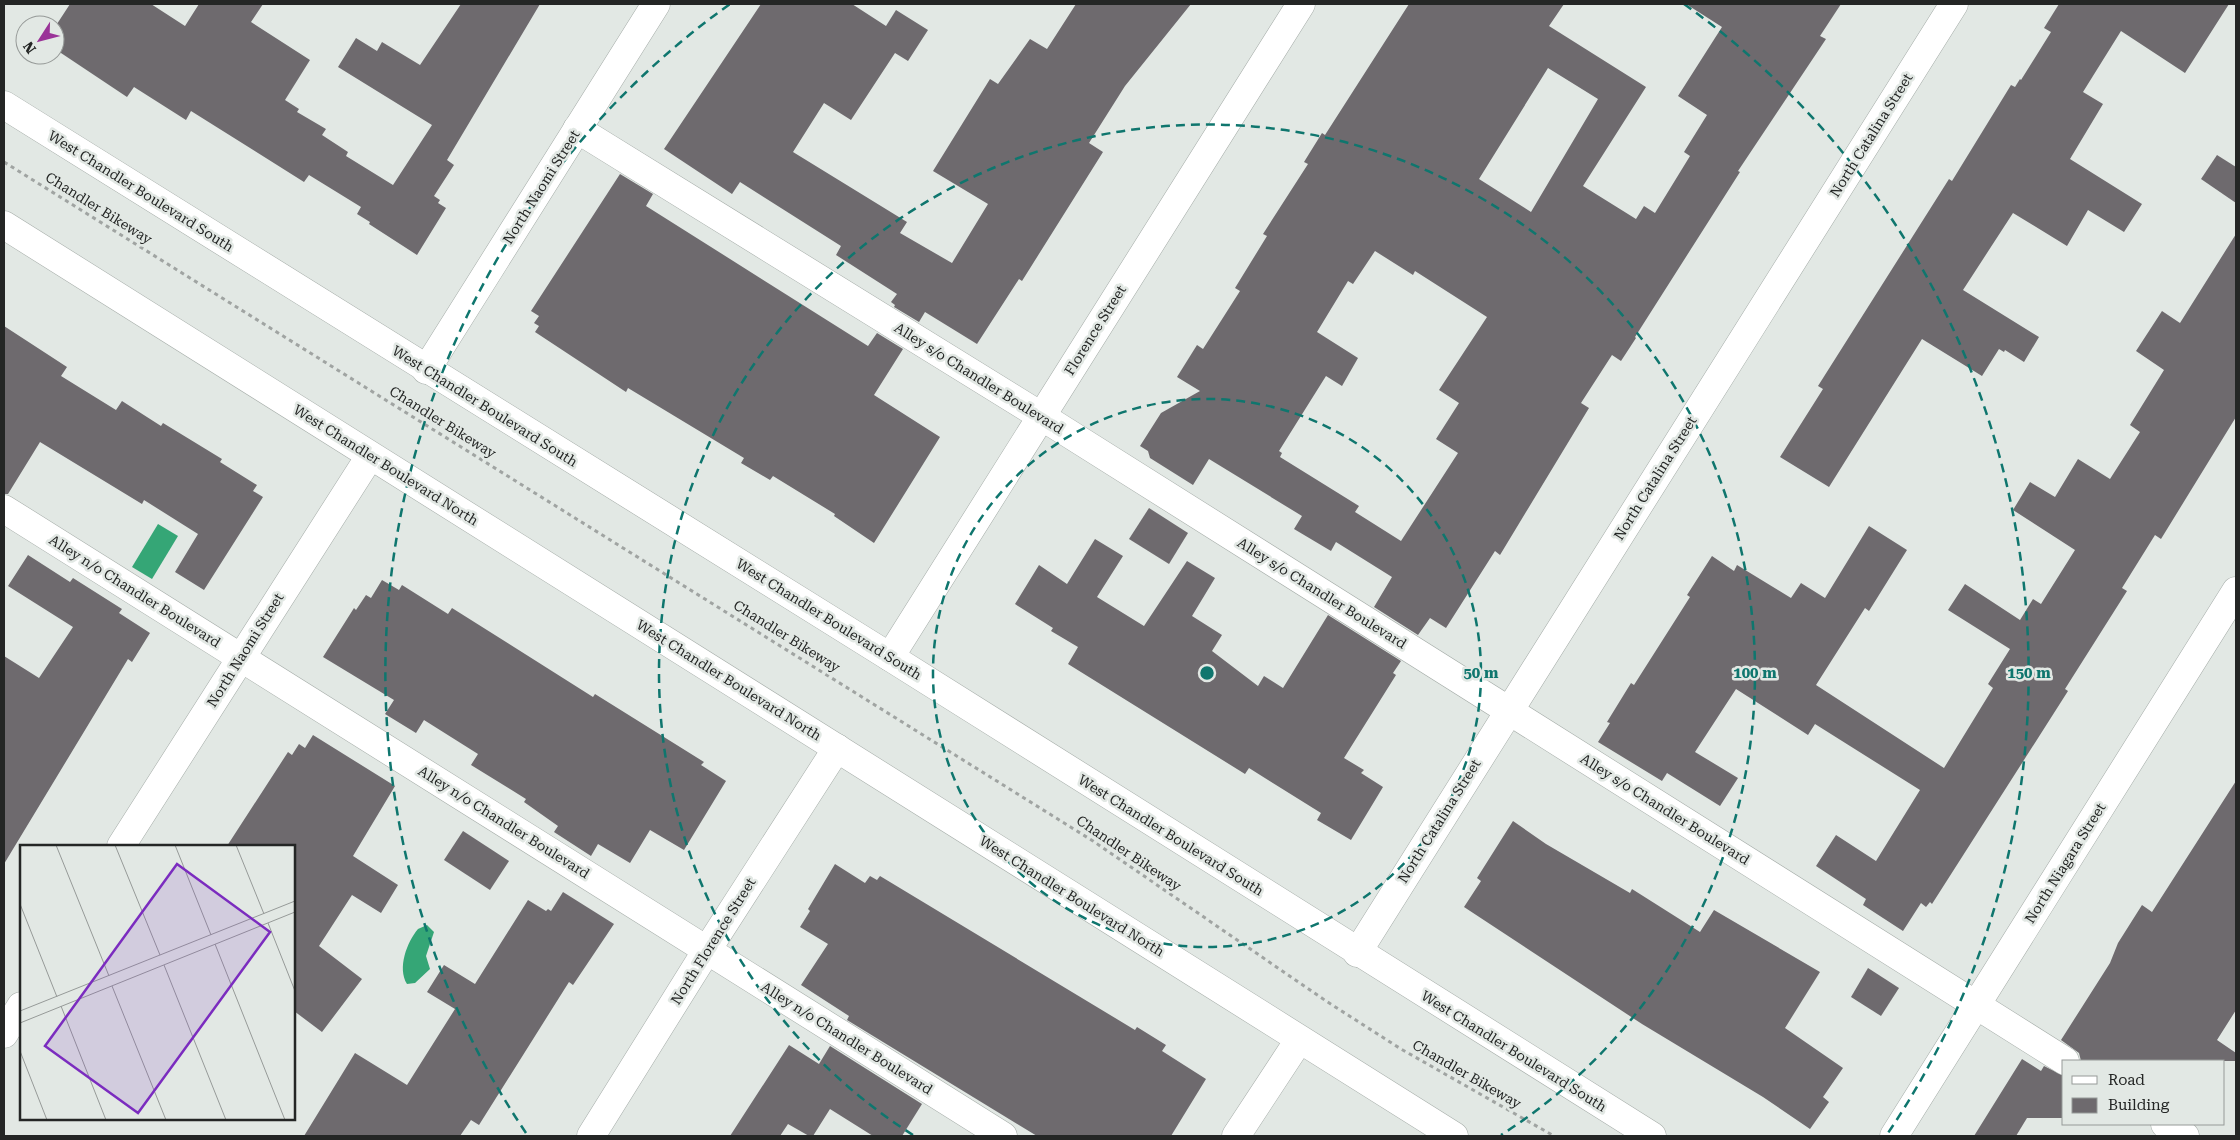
<svg xmlns="http://www.w3.org/2000/svg" width="2240" height="1140" font-family="'Roboto Serif',serif">
  <style>
    .water { fill: #35a676 }
    .building { fill: #6e6a6e; fill-rule: evenodd }
    .lines { fill: none; stroke-linecap: round; stroke-linejoin: round }
    .minor-casing { stroke: #a5aca8; stroke-width: 29 }
    .major-casing { stroke: #a5aca8; stroke-width: 29 }
    .path { stroke: #a0a4a2; stroke-width: 3; stroke-dasharray: 4 4; stroke-linecap: butt }
    .minor { stroke: #fff; stroke-width: 28 }
    .major { stroke: #fff; stroke-width: 28 }
    .ring { fill: none; stroke: #0f766e; stroke-width: 2.5; stroke-dasharray: 9 6 }
    .labels { text-anchor: middle; dominant-baseline: central; stroke-width: 5; stroke-linejoin: round; paint-order: stroke }
    .street-label { font-size: 14px; fill: #242625; stroke: #e2e8e4 }
    .inset-road { fill: none; stroke: #969a98; stroke-width: 1 }
    .view { fill: #7b2cbf; fill-opacity: 0.15; stroke: #7b2cbf; stroke-width: 2.5 }
    .inset-edge { fill: none; stroke: #242625; stroke-width: 2.5 }
    .centre { fill: #0f766e; stroke: #e2e8e4; stroke-width: 2.5 }
    .ring-label { font-size: 15px; text-anchor: middle; font-weight: bold; fill: #0f766e; stroke: #e2e8e4; stroke-width: 5; stroke-linejoin: round; paint-order: stroke }
  </style>
  <rect width="100%" height="100%" fill="#e2e8e4"/>
  <g class="water">
    <path d="M158,524L178,536L152,579L132,567Z"/>
    <path d="M427,925L434,932L426,956L430,969L415,983L407,984C397,968 407,942 418,929Z"/>
  </g>
  <g class="building">
    <path d="M70,4H151L185,26L199,4H263L251,22L310,60L285,100L299,109L297,112L326,129L322,135L348,152L346,156L393,185L432,125L338,67L356,38L377,51L382,42L420,65L461,4H540L447,160L454,165L434,196L440,200L438,203L446,208L417,255L369,224L370,222L357,214L361,207L309,175L304,182L191,111L186,120L134,87L127,97L55,49V27Z"/>
    <path d="M761,4H852L886,26L896,10L928,30L908,61L895,53L851,120L824,103L793,152L907,222L900,233L952,263L988,204L933,171L990,79L998,84L1030,39L1047,49L1076,4H1191L1125,86L1089,143L1103,152L1022,281L1019,279L977,344L925,312L919,322L894,307L895,305L891,302L897,294L836,255L841,246L740,182L732,194L664,149Z"/>
    <path d="M1409,4H1564L1549,26L1646,87L1583,186L1636,219L1644,206L1655,213L1690,156L1684,152L1707,115L1678,96L1722,27L1686,4H1841L1820,36L1826,39L1738,171L1740,172L1635,337L1636,338L1621,361L1612,355L1581,403L1589,408L1500,555L1495,551L1446,628L1430,618L1418,635L1374,607L1392,577L1336,542L1331,551L1294,529L1302,516L1209,459L1193,485L1150,458L1148,451L1140,446L1161,413L1200,391L1177,377L1197,345L1203,349L1240,291L1235,288L1267,236L1263,234L1308,164L1304,162L1322,133L1325,135ZM1548,68L1598,99L1531,212L1479,179ZM1375,251L1413,275L1415,271L1487,317L1439,390L1459,403L1436,439L1458,453L1401,541L1355,512L1359,506L1280,457L1282,453L1279,451L1326,376L1342,386L1358,358L1317,332L1348,281L1353,284Z"/>
    <path d="M2059,4H2229L2185,73L2121,31L2083,92L2103,104L2070,159L2142,204L2124,232L2088,210L2067,246L2013,213L1963,290L2039,337L2024,362L2005,350L2004,352L1999,349L1982,376L1922,339L1829,487L1780,457L1823,389L1818,386L1949,179L1952,181L2011,85L2015,87L2020,79L2021,80L2051,32L2044,28Z"/>
    <path d="M2217,155L2236,167V203L2201,179Z"/>
    <path d="M620,174L653,194L646,206L868,346L877,333L903,349L874,395L940,437L874,543L834,516L835,514L773,476L770,480L741,463L744,458L628,388L626,392L535,332L539,326L534,323L539,316L531,311Z"/>
    <path d="M2236,234V417L2161,539L2155,535L2122,588L2127,591L2065,689L2068,691L1932,904L1930,902L1926,907L1921,903L1903,931L1863,905L1866,899L1816,866L1836,835L1876,861L1920,790L1815,724L1808,735L1736,689L1695,752L1738,778L1720,806L1667,773L1662,781L1598,742L1610,723L1607,722L1631,683L1634,685L1690,597L1687,595L1712,556L1734,571L1737,565L1791,598L1801,583L1825,598L1869,526L1907,550L1869,611L1865,608L1816,685L1944,768L1993,688L1988,684L2010,649L1948,610L1965,584L2020,620L2033,599L2041,604L2075,550L2013,510L2030,482L2055,497L2078,459L2110,479L2140,432L2130,425L2164,370L2136,351L2162,311L2180,323Z"/>
    <path d="M4,326L67,367L61,376L116,410L122,401L161,426L163,423L222,459L220,462L257,485L253,491L263,497L204,590L175,572L198,534L144,500L142,504L40,442L8,494H4Z"/>
    <path d="M1149,508L1188,533L1169,564L1129,539Z"/>
    <path d="M1095,539L1123,556L1097,597L1144,626L1187,561L1215,578L1192,616L1222,635L1212,651L1258,686L1264,676L1283,688L1328,615L1401,661L1393,673L1396,675L1344,758L1364,770L1361,773L1383,787L1351,840L1317,820L1321,813L1249,768L1245,774L1068,664L1078,647L1051,631L1053,628L1015,604L1039,565L1067,584Z"/>
    <path d="M28,555L70,582L73,578L122,609L119,613L150,633L132,662L128,659L4,864V656L39,678L73,627L8,586Z"/>
    <path d="M382,580L399,590L402,585L448,614L452,608L593,697L595,694L704,762L701,765L726,781L684,850L650,830L630,863L598,844L591,856L554,832L558,826L524,802L526,799L471,765L478,754L424,720L416,733L385,714L394,700L323,657L354,608L356,610L366,595L371,598Z"/>
    <path d="M313,735L395,786L353,856L398,885L381,913L352,895L319,946L362,979L322,1032L294,1011V846H227L288,752L292,755L299,744L305,748Z"/>
    <path d="M2236,781V1010L2217,1040L2236,1053V1061H2081L2079,1053L2061,1040L2110,963L2118,943L2142,905L2152,912Z"/>
    <path d="M1513,821L1546,844L1630,893L1632,889L1700,932L1714,910L1820,972L1785,1028L1843,1068L1823,1097L1829,1102L1810,1129L1763,1097L1642,1024L1464,907L1481,881L1477,878Z"/>
    <path d="M463,831L509,861L490,890L444,860Z"/>
    <path d="M835,864L865,883L870,876L877,880L880,876L1135,1030L1137,1027L1166,1045L1162,1051L1206,1079L1171,1136H1037L847,1020L849,1016L801,985L828,944L800,927L810,911L808,909Z"/>
    <path d="M563,892L614,924L573,985L569,982L479,1125L471,1120L460,1136H304L355,1053L407,1085L455,1009L427,992L444,965L475,984L528,900L546,911L548,909L551,911Z"/>
    <path d="M1868,968L1899,988L1881,1016L1851,997Z"/>
    <path d="M789,1045L819,1064L830,1046L922,1104L902,1136H873L830,1109L813,1136H809L788,1124L780,1136H730Z"/>
    <path d="M2022,1059L2041,1071L2044,1066L2064,1076V1118H2027L2016,1136H1974Z"/>
  </g>
  <g class="lines">
    <defs>
      <g id="minor">
        <path d="M577,129L1041,416L2065,1061"/>
        <path d="M426,370L656,4"/>
        <path d="M4,509L1003,1136"/>
        <path d="M890,657L1301,4"/>
        <path d="M121,846L370,456"/>
        <path d="M1357,953L1954,4"/>
        <path d="M4,1034L21,1006"/>
        <path d="M2165,1124L2185,1136"/>
        <path d="M591,1136L707,950L837,748"/>
        <path d="M1236,1136L1299,1040"/>
        <path d="M1894,1136L2236,591"/>
      </g>
      <g id="major">
        <path d="M4,105L890,657L1652,1136"/>
        <path d="M4,225L1454,1136"/>
      </g>
    </defs>
    <use href="#minor" class="minor-casing"/>
    <use href="#major" class="major-casing"/>
    <path class="path" d="M4,162L1093,841L1326,1001L1401,1049L1554,1136"/>
    <use href="#minor" class="minor"/>
    <use href="#major" class="major"/>
  </g>
  <g class="ring">
    <circle cx="1207" cy="673" r="274"/>
    <path d="M913 1135A548 548 0 1 1 1501 1135"/>
    <path d="M526 1133A822 822 0 0 1 730 4M1684 4A822 822 0 0 1 1888 1133"/>
  </g>
  <g class="labels">
    <g class="street-label">
      <text transform="translate(1871 135) rotate(-58)">North Catalina Street</text>
      <text transform="translate(541 187) rotate(-58)">North Naomi Street</text>
      <text transform="translate(141 191) rotate(32)">West Chandler Boulevard South</text>
      <text transform="translate(99 208) rotate(32)">Chandler Bikeway</text>
      <text transform="translate(1095 330) rotate(-58)">Florence Street</text>
      <text transform="translate(979 378) rotate(32)">Alley s/o Chandler Boulevard</text>
      <text transform="translate(485 406) rotate(32)">West Chandler Boulevard South</text>
      <text transform="translate(443 422) rotate(32)">Chandler Bikeway</text>
      <text transform="translate(386 465) rotate(32)">West Chandler Boulevard North</text>
      <text transform="translate(1655 478) rotate(-58)">North Catalina Street</text>
      <text transform="translate(135 591) rotate(32)">Alley n/o Chandler Boulevard</text>
      <text transform="translate(1322 593) rotate(32)">Alley s/o Chandler Boulevard</text>
      <text transform="translate(829 619) rotate(32)">West Chandler Boulevard South</text>
      <text transform="translate(787 636) rotate(32)">Chandler Bikeway</text>
      <text transform="translate(245 650) rotate(-58)">North Naomi Street</text>
      <text transform="translate(729 680) rotate(32)">West Chandler Boulevard North</text>
      <text transform="translate(1665 809) rotate(32)">Alley s/o Chandler Boulevard</text>
      <text transform="translate(1439 821) rotate(-58)">North Catalina Street</text>
      <text transform="translate(504 822) rotate(32)">Alley n/o Chandler Boulevard</text>
      <text transform="translate(1171 835) rotate(32)">West Chandler Boulevard South</text>
      <text transform="translate(1129 853) rotate(34)">Chandler Bikeway</text>
      <text transform="translate(2065 863) rotate(-58)">North Niagara Street</text>
      <text transform="translate(1072 896) rotate(32)">West Chandler Boulevard North</text>
      <text transform="translate(713 941) rotate(-58)">North Florence Street</text>
      <text transform="translate(847 1038) rotate(32)">Alley n/o Chandler Boulevard</text>
      <text transform="translate(1514 1051) rotate(32)">West Chandler Boulevard South</text>
      <text transform="translate(1467 1074) rotate(30)">Chandler Bikeway</text>
    </g>
  </g>
  <g transform="translate(20 845)">
    <rect width="275" height="275" fill="#e2e8e4"/>
    <path class="inset-road" d="M36,0L89,131M95,0L140,110M155,0L191,90M216,0L244,69M0,59L37,152M248,78L275,146M195,99L265,275M144,120L206,275M92,141L146,275M41,161L86,275M0,166L275,56M0,178L275,67M0,206L27,275"/>
    <path class="view" d="M157,19L250,87L118,268L25,201Z"/>
    <rect width="275" height="275" class="inset-edge"/>
  </g>
  <circle cx="1207" cy="673" r="8" class="centre"/>
  <g class="ring-label">
    <text x="1481" y="678">50 m</text>
    <text x="1755" y="678">100 m</text>
    <text x="2029" y="678">150 m</text>
  </g>
  <rect width="2240" height="1140" fill="none" stroke="#242625" stroke-width="10"/>
  <rect x="2062" y="1060" width="162" height="65" fill="#e2e8e4" stroke="#969a98"/>
  <rect x="2072" y="1076" width="25" height="8" fill="#ffffff" stroke="#969a98"/>
  <text x="2108" y="1085" font-size="15" fill="#242625">Road</text>
  <rect x="2072" y="1098" width="25" height="15" fill="#6e6a6e" stroke="#969a98"/>
  <text x="2108" y="1110" font-size="15" fill="#242625">Building</text>
  <g transform="translate(40 40) rotate(234)"><circle r="24" fill="#e2e8e4" stroke="#969a98"/>
  <path d="M0-4L9 19L0 12L-9 19Z" fill="#9a3398"/>
  <text y="-8" font-size="14" font-weight="bold" text-anchor="middle" fill="#242625">N</text>
  </g>
</svg>
